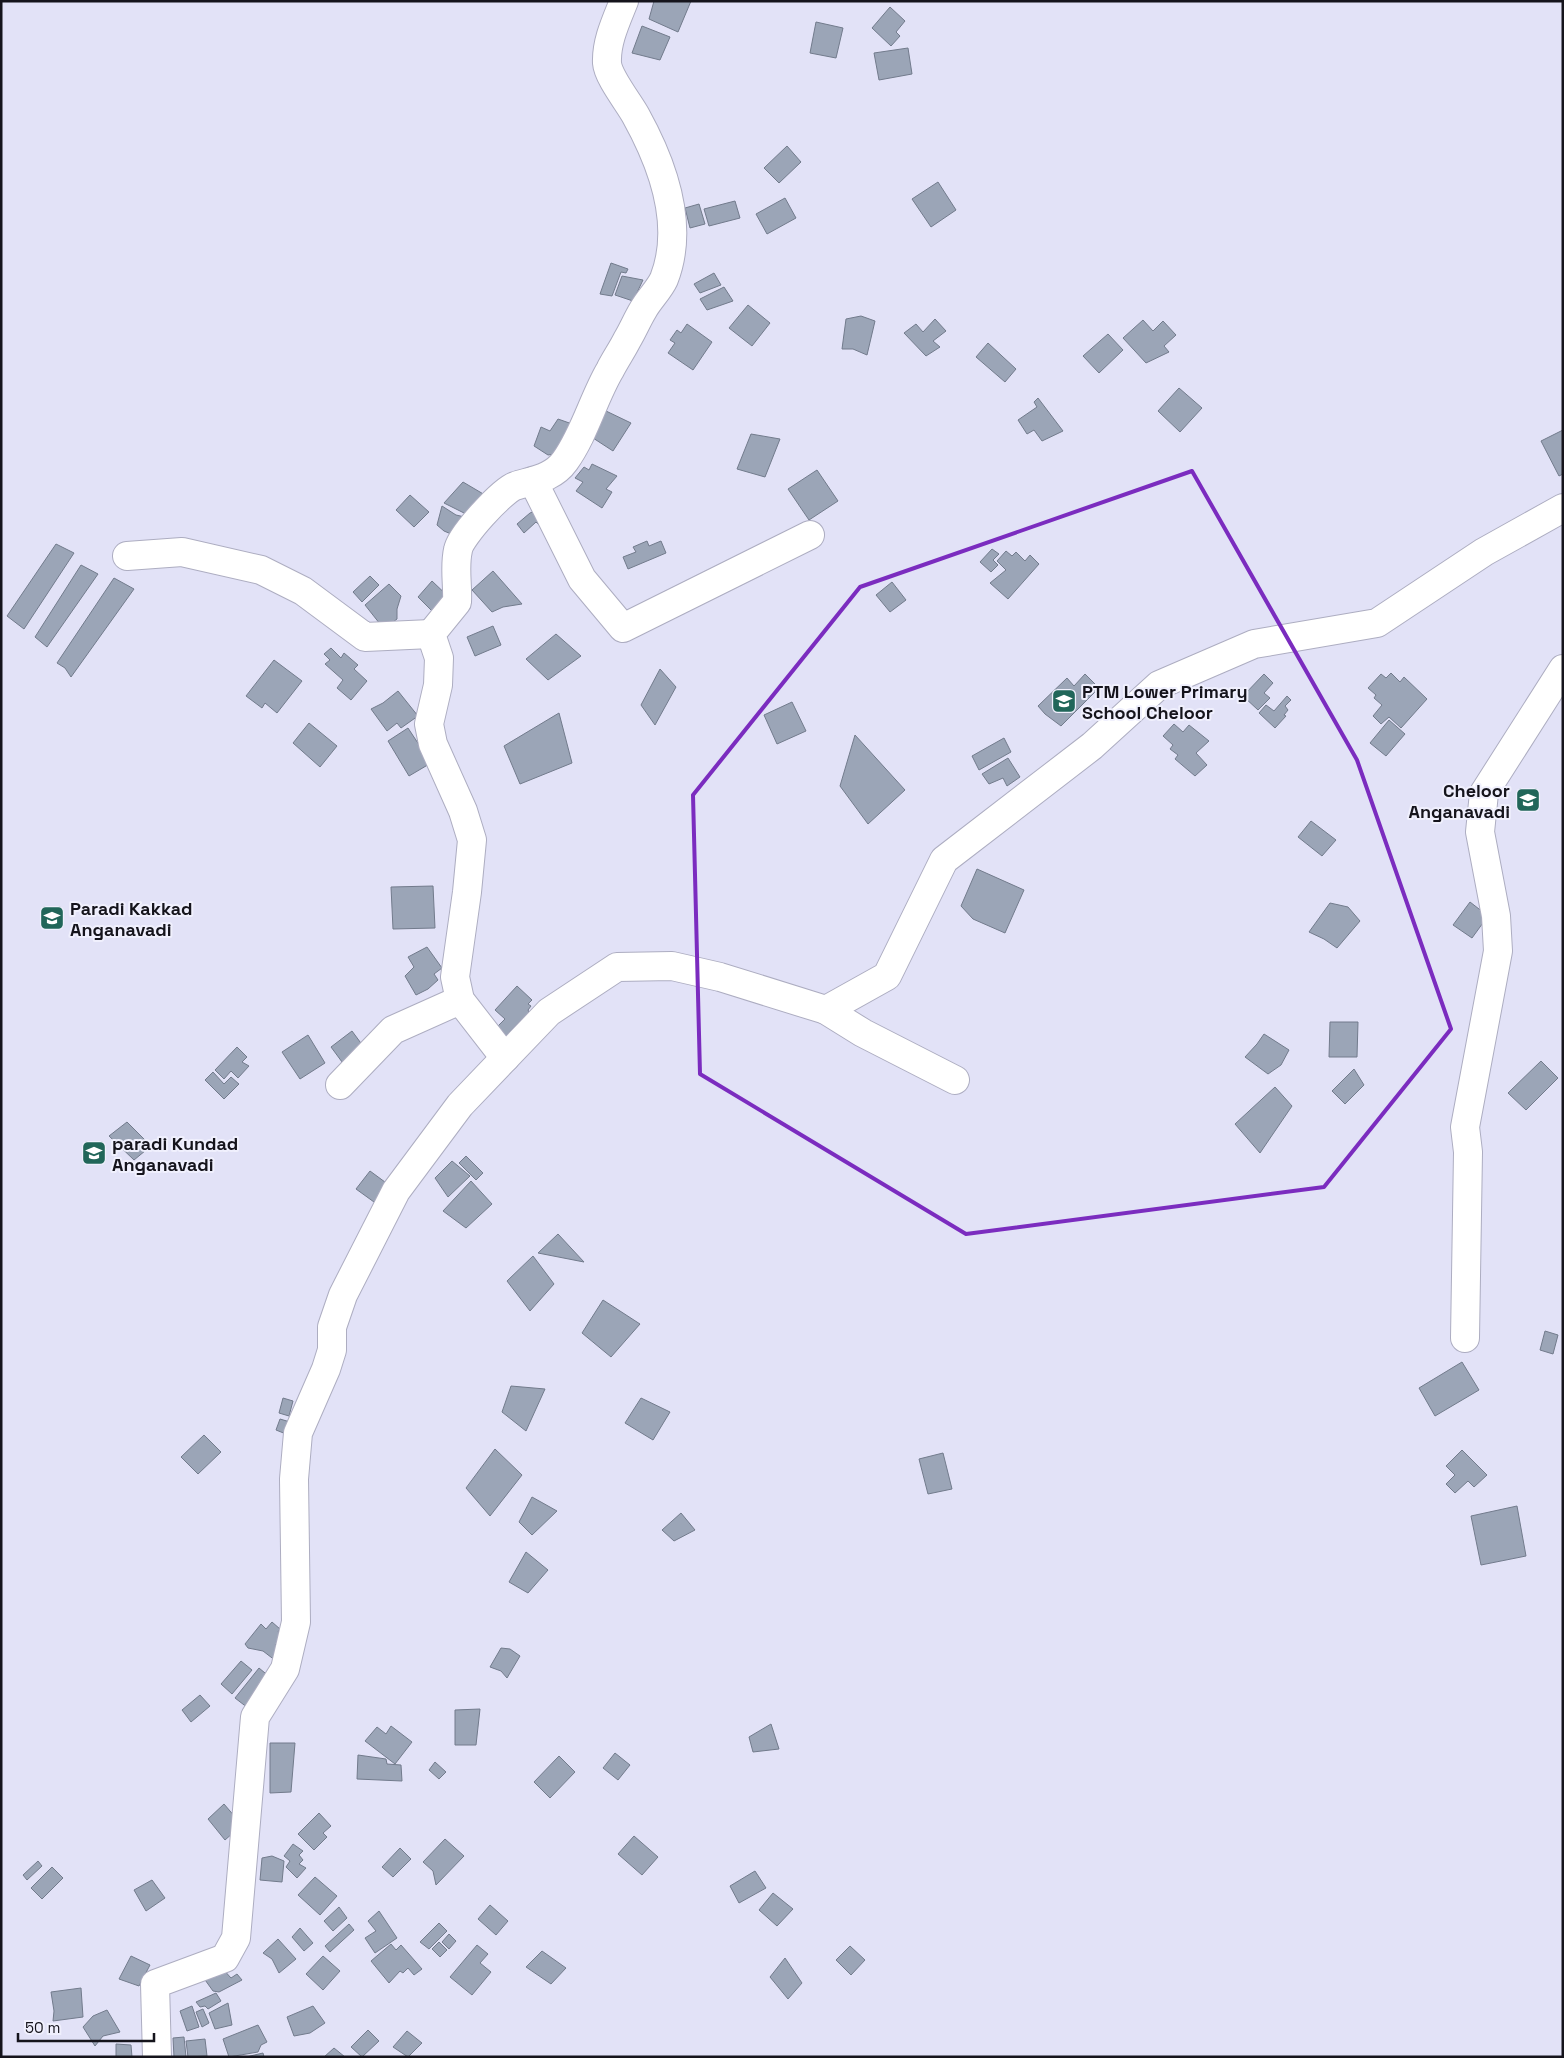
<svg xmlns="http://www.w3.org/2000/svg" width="1564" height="2058" font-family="'Space Grotesk',sans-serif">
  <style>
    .building { fill: #9ba5b7; stroke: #727b8c }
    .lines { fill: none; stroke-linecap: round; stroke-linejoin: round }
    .minor-casing { stroke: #adadc1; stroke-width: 30 }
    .major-casing { stroke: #adadc1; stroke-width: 30 }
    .minor { stroke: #fff; stroke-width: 28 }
    .major { stroke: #fff; stroke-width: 28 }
    .marked { fill: none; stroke: #7b2cbf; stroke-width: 4; stroke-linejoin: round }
    .labels { text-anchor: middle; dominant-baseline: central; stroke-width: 4; stroke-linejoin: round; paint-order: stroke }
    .poi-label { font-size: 18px; font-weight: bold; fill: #15141c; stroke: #f0f0fd; text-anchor: start }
  </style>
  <rect width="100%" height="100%" fill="#e2e2f7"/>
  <g class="building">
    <path d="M654,1H691L678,32L649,19Z"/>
    <path d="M890,7L905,21L896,32L900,36L891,46L872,28Z"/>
    <path d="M816,22L843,28L836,58L810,53Z"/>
    <path d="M642,26L670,37L660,60L632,53Z"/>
    <path d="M908,48L912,74L879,80L874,53Z"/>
    <path d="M787,146L801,162L779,183L764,168Z"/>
    <path d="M938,182L956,210L931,227L912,199Z"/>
    <path d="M785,198L796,218L767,234L756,214Z"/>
    <path d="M735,201L740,218L709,226L704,209Z"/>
    <path d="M699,204L705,224L690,228L685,208Z"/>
    <path d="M611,263L628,269L626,273L621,272L612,296L600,294Z"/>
    <path d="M714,273L721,285L700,293L694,284Z"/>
    <path d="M622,276L643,280L633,301L615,295Z"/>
    <path d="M724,287L733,301L707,310L700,299Z"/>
    <path d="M748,305L770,323L752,346L729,328Z"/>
    <path d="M861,316L875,321L867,355L853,349H842L846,319Z"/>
    <path d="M935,319L946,331L933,341L940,347L926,356L904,333L916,324L923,332Z"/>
    <path d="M1143,320L1153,331L1163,321L1176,335L1164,346L1169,352L1146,363L1123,338Z"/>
    <path d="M687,324L712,342L693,370L668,353L675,343L670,340L677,330L681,333Z"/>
    <path d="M1108,334L1123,350L1099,373L1083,356Z"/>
    <path d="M988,343L1016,369L1005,382L976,357Z"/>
    <path d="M1179,388L1202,408L1180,432L1158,411Z"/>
    <path d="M1038,398L1063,431L1042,441L1034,430L1027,434L1018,420L1037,407L1034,402Z"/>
    <path d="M606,411L631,423L613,451L593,438Z"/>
    <path d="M558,419L575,425L561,453L548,455L534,446L541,427L550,431Z"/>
    <path d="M1563,430V474L1559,476L1541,441Z"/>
    <path d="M751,434L780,439L765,477L737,469Z"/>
    <path d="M592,464L617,476L606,489L612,492L602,508L576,491L583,482L575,478L584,467L589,470Z"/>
    <path d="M817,470L838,501L809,520L788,489Z"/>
    <path d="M463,482L485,495L466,514L444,503Z"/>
    <path d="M410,495L429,512L414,527L396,510Z"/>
    <path d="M442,506L456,515L469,518L456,536L444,531L437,525Z"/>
    <path d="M535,511L546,532L536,522L524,533L517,524L530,513Z"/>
    <path d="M647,541L649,546L661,541L666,553L628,569L623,557L636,552L633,547Z"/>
    <path d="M56,544L74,553L24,629L7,616Z"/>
    <path d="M992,549L999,554L993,560L998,565L991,572L980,562Z"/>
    <path d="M1006,551L1012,556L1016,552L1025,561L1030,555L1039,564L1008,599L990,583L1006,570L997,561Z"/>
    <path d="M81,565L98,574L47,647L35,637Z"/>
    <path d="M493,571L522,604L503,607L492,612L472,590Z"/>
    <path d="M370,576L379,585L362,602L353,592Z"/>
    <path d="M114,578L134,589L71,677L65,668L57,663Z"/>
    <path d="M432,581L453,601L438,617L418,597Z"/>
    <path d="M892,582L906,600L890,612L876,595Z"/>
    <path d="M389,584L401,596L397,609V619L384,629L365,605Z"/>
    <path d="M493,626L501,645L475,656L467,637Z"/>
    <path d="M556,634L581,656L548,680L526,659Z"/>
    <path d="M331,648L341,658L344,653L358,665L354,669L367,681L351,700L337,688L343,680L325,664L330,660L324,654Z"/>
    <path d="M274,660L302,681L277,713L265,703L262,708L246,696Z"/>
    <path d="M660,669L676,687L655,725L641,705Z"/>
    <path d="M1391,673L1400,682L1404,677L1427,699L1401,728L1389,717L1381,724L1373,716L1382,705L1374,698L1376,695L1368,688L1381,674L1386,678Z"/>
    <path d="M1085,674L1099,688L1061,726L1045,714L1038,706L1067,678L1074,686Z"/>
    <path d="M1264,674L1273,683L1264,693L1270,698L1258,710L1243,696Z"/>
    <path d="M398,691L418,716L401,728L397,723L387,731L371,709L383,703Z"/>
    <path d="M1287,696L1291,700L1285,706L1288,710L1284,715L1286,716L1275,728L1259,713L1266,705L1274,711Z"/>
    <path d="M792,702L806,731L777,744L764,715Z"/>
    <path d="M559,713L572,763L520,784L504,746Z"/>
    <path d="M1389,720L1405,734L1386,756L1370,743Z"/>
    <path d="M309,723L337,746L320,767L293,743Z"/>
    <path d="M1174,724L1183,732L1189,725L1209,741L1196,753L1207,765L1195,776L1175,759L1178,755L1170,749L1173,745L1163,736Z"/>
    <path d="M408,728L431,763L409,776L388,741Z"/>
    <path d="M855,735L905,790L868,824L840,786Z"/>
    <path d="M1004,738L1011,752L979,770L972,756Z"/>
    <path d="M1008,758L1020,777L1007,786L1003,778L989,784L982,774Z"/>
    <path d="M1311,821L1336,840L1322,856L1298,837Z"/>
    <path d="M977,869L1024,890L1005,933L973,919L961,906Z"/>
    <path d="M433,886L435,928L393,929L391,887Z"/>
    <path d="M1470,902L1488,916L1472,938L1453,925Z"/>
    <path d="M1330,903L1348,907L1360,921L1337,948L1324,939L1309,932Z"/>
    <path d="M427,947L442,968L434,974L438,980L428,989L416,995L405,976L414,967L408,957Z"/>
    <path d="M517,986L532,1000L528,1004L531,1006L528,1010L529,1012L506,1036L497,1027L505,1019L495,1010Z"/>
    <path d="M1330,1022H1358L1357,1057H1329Z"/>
    <path d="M352,1031L366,1050L345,1066L331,1047Z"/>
    <path d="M1264,1034L1289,1050L1281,1065L1268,1074L1245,1057L1257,1044Z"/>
    <path d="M308,1035L325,1063L300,1079L282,1052Z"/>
    <path d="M237,1047L247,1057L242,1062L249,1066L238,1078L231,1071L224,1079L215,1070Z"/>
    <path d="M1541,1061L1558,1078L1526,1110L1508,1093Z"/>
    <path d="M1354,1069L1364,1085L1345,1104L1332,1091Z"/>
    <path d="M213,1072L224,1084L231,1077L239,1084L224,1099L205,1080Z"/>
    <path d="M1275,1087L1292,1106L1260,1153L1235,1124Z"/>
    <path d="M127,1122L151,1146L134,1160L109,1136Z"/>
    <path d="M466,1156L483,1173L476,1180L459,1163Z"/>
    <path d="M452,1161L470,1176L448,1197L435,1178Z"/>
    <path d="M370,1171L389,1185L374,1202L356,1189Z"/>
    <path d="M471,1181L492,1204L466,1228L443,1211Z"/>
    <path d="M558,1234L584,1262L538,1253Z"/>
    <path d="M533,1256L554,1284L530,1311L507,1281Z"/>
    <path d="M603,1300L640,1324L611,1357L582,1333Z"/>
    <path d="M1545,1331L1558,1335L1553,1354L1540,1350Z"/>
    <path d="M1462,1362L1479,1390L1435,1416L1419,1388Z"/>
    <path d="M511,1386L545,1389L526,1431L502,1412Z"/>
    <path d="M283,1398L293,1401L289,1416L279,1413Z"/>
    <path d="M641,1398L670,1412L653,1440L625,1423Z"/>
    <path d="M280,1419L290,1422L286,1434L276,1430Z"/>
    <path d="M204,1435L221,1452L198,1474L181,1457Z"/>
    <path d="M495,1449L522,1475L490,1516L466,1488Z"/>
    <path d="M1462,1450L1487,1475L1474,1487L1468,1481L1455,1493L1446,1484L1455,1475L1446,1466Z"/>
    <path d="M943,1453L952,1489L928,1494L919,1459Z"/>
    <path d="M532,1497L557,1511L532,1535L519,1522Z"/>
    <path d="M1517,1506L1526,1556L1481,1565L1471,1516Z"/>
    <path d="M681,1513L695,1530L674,1541L662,1530Z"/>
    <path d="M526,1552L548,1570L528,1593L509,1582Z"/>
    <path d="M272,1622L280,1629L278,1632L283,1637L275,1645L284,1652L276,1661L263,1651L248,1648L245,1644L261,1624L266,1629Z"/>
    <path d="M501,1648L510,1649L520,1656L507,1678L501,1671L490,1667Z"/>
    <path d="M241,1661L252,1670L232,1694L221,1684Z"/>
    <path d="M259,1668L271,1678L248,1708L235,1698Z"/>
    <path d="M200,1695L210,1706L191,1722L182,1710Z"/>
    <path d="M480,1709L476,1745H455V1710Z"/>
    <path d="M771,1724L779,1749L753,1752L749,1737Z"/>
    <path d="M391,1726L412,1742L395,1764L365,1741L377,1727L386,1734Z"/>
    <path d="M270,1743H295L291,1792L270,1793Z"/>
    <path d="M615,1753L630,1765L618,1780L603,1768Z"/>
    <path d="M358,1755L386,1759L387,1764L401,1765L402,1781L357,1779Z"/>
    <path d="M559,1756L575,1772L550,1798L534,1782Z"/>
    <path d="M435,1762L446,1772L439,1779L429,1770Z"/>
    <path d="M224,1804L242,1825L225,1840L208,1819Z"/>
    <path d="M319,1813L331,1826L323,1833L327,1837L314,1850L298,1834Z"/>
    <path d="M634,1836L658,1857L642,1875L618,1854Z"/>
    <path d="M445,1839L464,1856L436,1885L433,1871L423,1862Z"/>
    <path d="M293,1844L303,1851L299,1855L303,1860L299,1864L306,1868L297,1878L286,1867L290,1861L284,1856Z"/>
    <path d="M400,1848L411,1859L393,1877L382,1867Z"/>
    <path d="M272,1856L284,1861L282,1882L260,1880L262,1858Z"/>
    <path d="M38,1861L42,1866L27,1880L23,1875Z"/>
    <path d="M52,1867L63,1878L42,1899L31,1888Z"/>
    <path d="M755,1871L766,1888L739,1903L730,1886Z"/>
    <path d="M315,1877L337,1896L320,1915L298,1895Z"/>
    <path d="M152,1880L165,1898L146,1911L134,1890Z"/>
    <path d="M773,1893L793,1909L777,1926L759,1910Z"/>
    <path d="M490,1905L508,1921L496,1935L478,1919Z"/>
    <path d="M339,1907L347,1918L333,1931L324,1921Z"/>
    <path d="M379,1911L397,1938L375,1953L365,1938L376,1931L368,1921Z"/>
    <path d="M439,1923L447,1931L429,1949L420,1942Z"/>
    <path d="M349,1924L354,1930L330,1952L325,1946Z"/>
    <path d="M300,1928L313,1943L304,1951L292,1937Z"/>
    <path d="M449,1934L456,1941L449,1949L442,1942Z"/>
    <path d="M278,1939L296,1959L279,1973L272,1959L263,1953Z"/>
    <path d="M439,1942L447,1950L440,1957L432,1949Z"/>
    <path d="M391,1944L396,1950L401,1945L422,1969L414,1975L408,1968L403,1973L400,1971L389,1983L371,1961Z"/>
    <path d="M477,1945L488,1954L480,1963L491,1972L472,1995L450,1977Z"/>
    <path d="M850,1946L865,1960L851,1975L836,1960Z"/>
    <path d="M542,1951L566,1968L551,1984L526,1967Z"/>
    <path d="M131,1956L150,1965L139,1986L119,1979Z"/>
    <path d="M323,1956L340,1971L323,1990L306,1974Z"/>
    <path d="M785,1958L802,1983L788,1999L770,1977Z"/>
    <path d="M222,1968L231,1978L237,1974L242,1980L219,1992L213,1991L203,1977Z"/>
    <path d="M81,1988L83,2017L53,2021L54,2011L51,1992Z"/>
    <path d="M216,1993L221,2001L208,2009L205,2006L200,2007L196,2002Z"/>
    <path d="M228,2003L232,2025L215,2029L209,2013Z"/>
    <path d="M192,2006L199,2027L187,2031L180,2011Z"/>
    <path d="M313,2006L325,2023L310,2033L294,2036L287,2017Z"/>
    <path d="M203,2009L209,2023L202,2027L196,2012Z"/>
    <path d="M107,2010L120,2032L103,2036L95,2046L83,2027L93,2016Z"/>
    <path d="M258,2025L267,2042L261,2045L258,2052L229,2057L223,2039Z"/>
    <path d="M368,2030L379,2041L362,2057L351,2047Z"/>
    <path d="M407,2031L422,2043L408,2057L393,2047Z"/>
    <path d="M184,2037L186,2057H174L173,2038Z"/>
    <path d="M205,2039L207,2056L188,2057L186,2041Z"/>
    <path d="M116,2044L131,2045L132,2057H116Z"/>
    <path d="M334,2048L345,2057H324Z"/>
    <path d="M263,2053L264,2057H246Z"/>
  </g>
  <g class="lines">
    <defs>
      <g id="minor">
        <path d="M533,481L582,579L623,628L810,535"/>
        <path d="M127,556L182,552L261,570L303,591L365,637L431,634"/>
        <path d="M826,1010L863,1033L955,1080"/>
        <path d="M505,1058L460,1000L455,977L467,892L472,840L463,811L433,744L429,724L438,685L439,658L431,634L457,602C458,585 454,567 458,550C460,536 502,491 515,486C534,480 553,478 565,461C585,433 593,399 610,370C615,360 622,350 627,340C633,330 637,320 643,310C649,299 659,290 664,279C685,225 662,163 636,116C629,103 608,77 607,63C606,42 616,21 624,1"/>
        <path d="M340,1085L393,1030L460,1000"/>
        <path d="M1465,1338L1468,1152L1465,1127L1498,951L1496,916L1480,832L1484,793L1563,669"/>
      </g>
      <path id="major" d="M157,2057L155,1984L225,1958L236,1938L255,1717L285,1669L296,1622L294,1479L298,1433L326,1369L332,1350V1327L343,1295L396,1191L460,1105L549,1012L617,967L672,966L720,977L826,1010L887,976L944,860L1092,746L1159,685L1254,644L1377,623L1484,552L1563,508"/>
    </defs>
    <use href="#minor" class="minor-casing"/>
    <use href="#major" class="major-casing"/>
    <use href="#minor" class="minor"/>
    <use href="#major" class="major"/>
  </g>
  <path class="marked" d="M1192,471L1357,760L1451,1029L1324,1187L966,1234L700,1074L693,795L860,587Z"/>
  <defs>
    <symbol id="school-square" viewBox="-11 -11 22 22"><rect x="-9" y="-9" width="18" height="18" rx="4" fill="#216659" stroke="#f0f0fd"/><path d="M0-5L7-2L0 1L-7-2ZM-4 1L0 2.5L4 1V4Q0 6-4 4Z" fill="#fff"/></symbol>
  </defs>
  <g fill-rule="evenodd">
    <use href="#school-square" x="1050" y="687" width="28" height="28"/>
    <use href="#school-square" x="1514" y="786" width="28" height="28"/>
    <use href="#school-square" x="38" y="904" width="28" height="28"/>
    <use href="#school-square" x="80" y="1139" width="28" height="28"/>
  </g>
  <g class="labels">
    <g class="poi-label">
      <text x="1082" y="691">PTM Lower Primary<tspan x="1082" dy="21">School Cheloor</tspan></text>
      <text x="1510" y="790" text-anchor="end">Cheloor<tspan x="1510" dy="21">Anganavadi</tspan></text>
      <text x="70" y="908">Paradi Kakkad<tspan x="70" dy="21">Anganavadi</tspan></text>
      <text x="112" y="1143">paradi Kundad<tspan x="112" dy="21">Anganavadi</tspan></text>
    </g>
  </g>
  <rect width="1564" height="2058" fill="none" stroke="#15141c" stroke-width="5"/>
  <path d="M18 2033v8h136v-8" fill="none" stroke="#15141c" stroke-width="2.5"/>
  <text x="25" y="2033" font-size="15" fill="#15141c" stroke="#f0f0fd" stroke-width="4" paint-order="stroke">50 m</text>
</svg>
